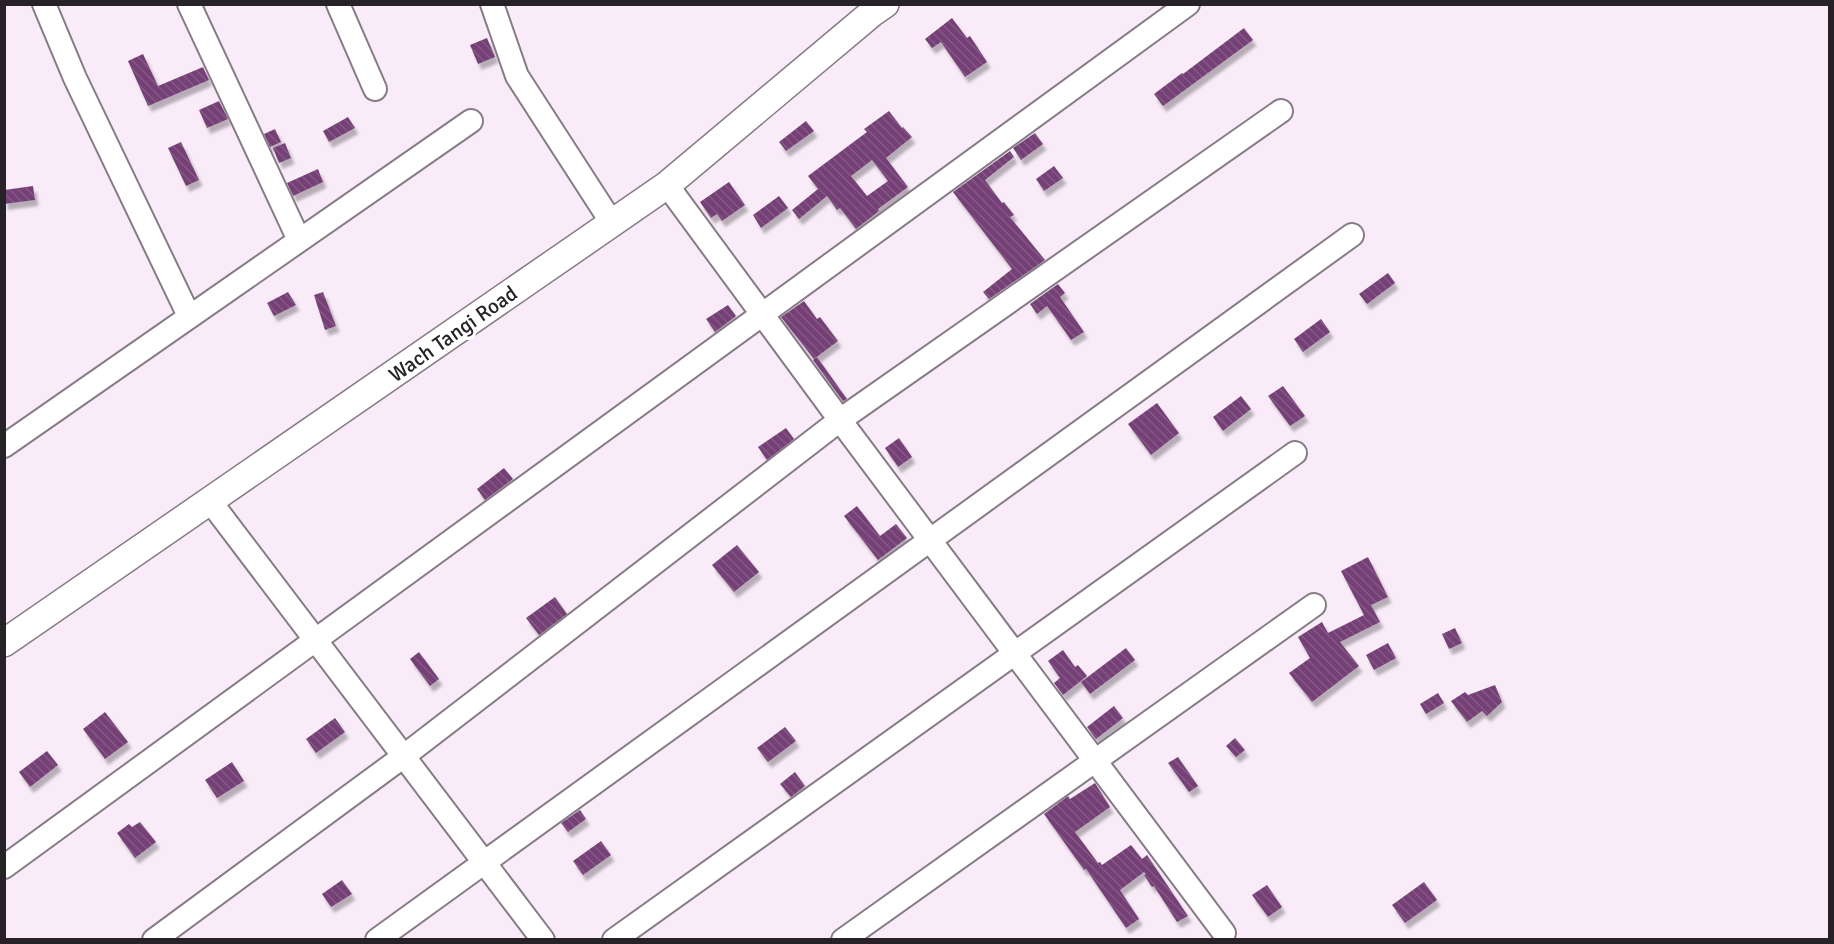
<svg xmlns="http://www.w3.org/2000/svg" width="1834" height="944" font-family="Signika,sans-serif">
  <style>
    .building { fill: url(#building-back-hatch); fill-rule: evenodd; filter: url(#shadow) }
    .lines { fill: none; stroke-linecap: round; stroke-linejoin: round }
    .minor-casing { stroke: #867b86; stroke-width: 26 }
    .major-casing { stroke: #867b86; stroke-width: 30 }
    .minor { stroke: #fff; stroke-width: 22 }
    .major { stroke: #fff; stroke-width: 27 }
    .labels { text-anchor: middle; dominant-baseline: central; stroke-width: 6; stroke-linejoin: round; paint-order: stroke }
    .street-label { font-size: 21px; fill: #272227; stroke: #fff }
  </style>
  <defs>
    <pattern id="building-back-hatch" width="6" height="6" patternUnits="userSpaceOnUse" patternTransform="scale(1.5)"><rect width="6" height="6" fill="#753f75"/><path d="M-1 5l2 2M0 0l6 6M5-1l2 2" fill="none" stroke="#845884"/></pattern>
    <filter id="shadow"><feDropShadow dx="3.5" dy="6" stdDeviation="1.5" flood-color="#0004"/></filter>
  </defs>
  <rect width="100%" height="100%" fill="#f9ecf8"/>
  <g class="building">
    <path d="M952,18L967,38L970,36L987,62L965,77L941,42L932,48L925,39Z"/>
    <path d="M1244,28L1253,40L1163,106L1154,94L1182,73L1183,74Z"/>
    <path d="M487,38L495,57L478,64L470,45Z"/>
    <path d="M143,54L158,86L203,67L209,80L148,106L128,61Z"/>
    <path d="M219,101L228,119L207,128L199,110Z"/>
    <path d="M889,111L902,128L903,127L912,137L886,158L908,187L878,209L879,211L856,229L840,208L837,210L827,196L799,219L792,210L818,189L808,176L867,132L864,129ZM872,160L888,181L867,196L851,176Z"/>
    <path d="M348,117L355,128L329,142L323,131Z"/>
    <path d="M806,121L814,131L786,151L779,142Z"/>
    <path d="M275,129L281,142L270,147L264,134Z"/>
    <path d="M1035,133L1043,144L1021,160L1013,148Z"/>
    <path d="M181,142L199,180L186,186L168,148Z"/>
    <path d="M285,143L291,158L279,163L273,148Z"/>
    <path d="M1010,151L1014,157L985,180L1002,203L1004,202L1014,215L1010,217L1045,260L989,299L983,292L1012,269L953,192Z"/>
    <path d="M1054,166L1063,178L1044,191L1036,179Z"/>
    <path d="M318,169L323,182L293,196L287,183Z"/>
    <path d="M729,182L745,205L722,221L717,214L711,218L700,202Z"/>
    <path d="M33,186L35,200L4,204V190Z"/>
    <path d="M779,196L788,208L761,228L753,215Z"/>
    <path d="M1388,273L1395,283L1367,304L1359,294Z"/>
    <path d="M1058,284L1065,293L1060,297L1084,332L1071,340L1047,306L1037,314L1030,304Z"/>
    <path d="M288,292L296,305L274,316L267,303Z"/>
    <path d="M323,292L336,326L325,330L314,295Z"/>
    <path d="M804,301L817,319L820,317L838,341L814,359L781,317Z"/>
    <path d="M728,305L736,316L715,332L706,319Z"/>
    <path d="M1321,319L1330,332L1303,352L1294,339Z"/>
    <path d="M817,357L847,399L843,401L813,360Z"/>
    <path d="M1283,386L1305,416L1290,426L1268,396Z"/>
    <path d="M1241,396L1251,409L1223,431L1213,417Z"/>
    <path d="M1157,403L1179,433L1151,455L1128,424Z"/>
    <path d="M786,428L794,439L767,460L758,447Z"/>
    <path d="M899,438L912,457L898,467L885,448Z"/>
    <path d="M504,468L513,479L485,500L477,489Z"/>
    <path d="M857,506L880,536L896,524L907,538L878,560L844,516Z"/>
    <path d="M737,545L759,572L734,592L712,565Z"/>
    <path d="M1368,557L1388,597L1371,605L1380,622L1340,642L1359,666L1312,702L1289,673L1310,658L1298,637L1322,622L1328,633L1364,615L1341,571Z"/>
    <path d="M555,597L567,614L539,635L526,618Z"/>
    <path d="M1455,628L1462,643L1449,649L1442,634Z"/>
    <path d="M1388,643L1396,658L1374,670L1366,655Z"/>
    <path d="M1126,648L1135,660L1090,694L1081,682Z"/>
    <path d="M1063,650L1075,667L1078,665L1087,676L1063,695L1054,683L1060,678L1048,661Z"/>
    <path d="M419,652L439,679L430,686L410,659Z"/>
    <path d="M1495,685L1502,702L1487,716L1482,711L1467,722L1451,701L1465,692L1468,695Z"/>
    <path d="M1438,693L1444,703L1426,714L1420,704Z"/>
    <path d="M1114,706L1123,718L1096,739L1087,727Z"/>
    <path d="M105,712L128,742L105,759L83,729Z"/>
    <path d="M335,718L345,732L316,753L306,739Z"/>
    <path d="M785,727L796,741L768,762L757,748Z"/>
    <path d="M1235,738L1245,750L1236,757L1226,746Z"/>
    <path d="M47,751L58,765L30,787L19,772Z"/>
    <path d="M1178,757L1198,786L1189,792L1168,763Z"/>
    <path d="M232,762L244,781L217,798L205,780Z"/>
    <path d="M795,772L805,786L791,797L780,784Z"/>
    <path d="M1095,783L1110,807L1075,832L1098,863L1100,862L1102,865L1131,845L1142,859L1147,855L1188,916L1177,922L1154,886L1152,887L1144,875L1146,874L1144,872L1120,890L1139,919L1126,928L1086,869L1084,870L1044,814L1068,796L1070,799Z"/>
    <path d="M580,810L586,819L568,832L561,823Z"/>
    <path d="M140,822L156,842L135,858L117,833L129,824L132,827Z"/>
    <path d="M601,841L611,855L583,875L573,861Z"/>
    <path d="M342,880L352,894L331,907L322,894Z"/>
    <path d="M1424,882L1437,900L1405,923L1392,905Z"/>
    <path d="M1267,885L1282,907L1268,917L1252,895Z"/>
  </g>
  <g class="lines">
    <defs>
      <g id="minor">
        <path d="M44,4L75,78L189,316"/>
        <path d="M189,4L299,240"/>
        <path d="M338,4L375,89"/>
        <path d="M492,4L517,76L612,223"/>
        <path d="M667,185L840,420L1224,933"/>
        <path d="M4,446L471,121"/>
        <path d="M210,501L543,940"/>
        <path d="M4,867L1188,4"/>
        <path d="M154,940L404,756L840,420L1281,111"/>
        <path d="M377,940L1352,235"/>
        <path d="M614,940L1295,453"/>
        <path d="M843,940L1314,605"/>
      </g>
      <path id="major" d="M4,643L667,185L872,13L885,4"/>
    </defs>
    <use href="#minor" class="minor-casing"/>
    <use href="#major" class="major-casing"/>
    <use href="#minor" class="minor"/>
    <use href="#major" class="major"/>
  </g>
  <g class="labels">
    <g class="street-label">
      <text transform="translate(453 334) rotate(-35)">Wach Tangi Road</text>
    </g>
  </g>
  <rect width="1834" height="944" fill="none" stroke="#272227" stroke-width="12"/>
</svg>
